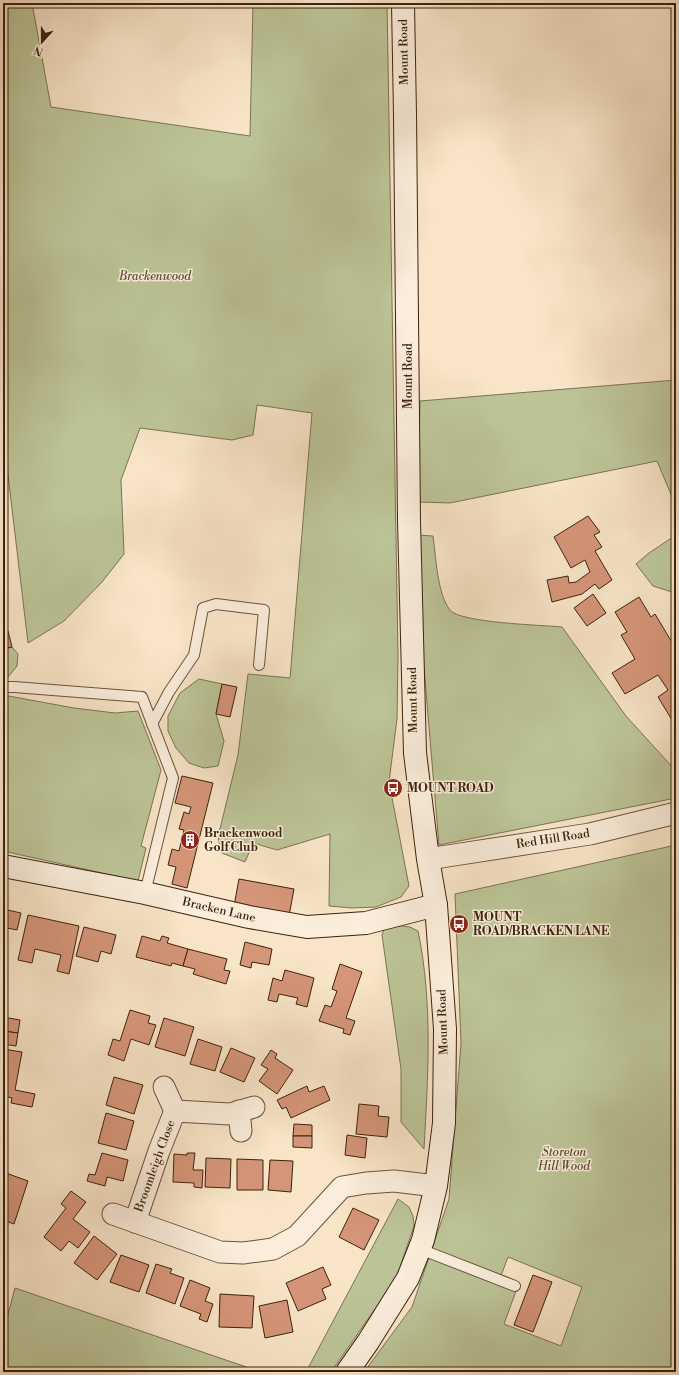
<svg xmlns="http://www.w3.org/2000/svg" width="679" height="1375" font-family="'Libre Bodoni',serif">
  <style>
    .green { fill: #bcc497; stroke: #7c7352; fill-rule: evenodd }
    .building { fill: #d59578; stroke: #3d220e }
    .lines { fill: none; stroke-linecap: round; stroke-linejoin: round }
    .lane-casing { stroke: #6c523c; stroke-width: 12 }
    .street-casing { stroke: #6c523c; stroke-width: 23 }
    .secondary-casing { stroke: #3d220e; stroke-width: 24 }
    .lane { stroke: #faeddb; stroke-width: 10 }
    .street { stroke: #faeddb; stroke-width: 21 }
    .secondary { stroke: #faeddb; stroke-width: 22 }
    .labels { text-anchor: middle; dominant-baseline: central; stroke-width: 3; stroke-linejoin: round; paint-order: stroke }
    .street-label { font-size: 12px; fill: #3d220e; stroke: #faeddb }
    .park-label { font-size: 12px; font-style: italic; fill: #5d4a30; stroke: #faeddb }
    .poi-label { font-size: 12px; font-weight: bold; fill: #3d220e; stroke: #faeddb; text-anchor: start }
  </style>
  <rect width="100%" height="100%" fill="#f8e4c7"/>
  <filter id="stains"><feTurbulence type="fractalNoise" baseFrequency=".005" numOctaves="4"/><feColorMatrix values="0 0 0 0 .2 0 0 0 0 .09 0 0 0 0 .02 0 0 0 .5 -.17"/></filter>
  <radialGradient id="worn" r=".72"><stop offset=".6" stop-color="#630" stop-opacity="0"/><stop offset="1" stop-color="#630" stop-opacity=".3"/></radialGradient>
  <g class="green">
    <path d="M3,3H32L51,107L250,136L253,3H387L398,655L397,719L389,782L409,886L401,897L376,907L352,908L329,906L330,834L277,850L253,843L245,862L222,853L218,837L238,755L248,674L290,678L312,413L257,405L253,435L232,440L140,428L121,480L124,554L102,582L64,621L28,643L3,433Z"/>
    <path d="M676,380V506L657,461L450,503L418,502L420,401Z"/>
    <path d="M417,535L433,536C436,556 437,594 450,610C460,623 542,625 562,627L626,716L676,771V798L439,845L421,632Z"/>
    <path d="M676,535V589L672,592L653,586L636,564L649,553Z"/>
    <path d="M12,647L18,654L17,666L8,677H3V649Z"/>
    <path d="M199,679L222,684L216,714L224,741L218,766L204,768L189,763L176,748L168,731V716L180,693Z"/>
    <path d="M3,695L74,708L115,713L138,711L161,770L141,846L146,848L138,881L3,851Z"/>
    <path d="M676,845V1372H364L412,1307L449,1199L461,1043L455,894ZM508,1257L582,1287L561,1346L504,1324L516,1291L498,1284Z"/>
    <path d="M395,925L410,927L418,931C433,1002 428,1077 424,1149L401,1122V1069L382,935L385,927Z"/>
    <path d="M398,1199L409,1207L413,1216L414,1226L396,1279L331,1372H306Z"/>
    <path d="M15,1288L258,1371V1372H3V1333Z"/>
  </g>
  <g class="building">
    <path d="M588,516L600,532L594,535L602,547L595,551L612,580L599,589L595,584L582,594L552,602L547,580L568,576L569,583L576,582L590,572L585,560L571,568L554,537Z"/>
    <path d="M593,594L606,613L587,626L574,608Z"/>
    <path d="M639,597L651,617L655,614L676,649V718L672,720L658,697L668,690L658,675L625,694L612,673L635,659L621,635L627,632L615,612Z"/>
    <path d="M8,631L12,647L3,649V632Z"/>
    <path d="M222,684L237,687L230,717L216,714Z"/>
    <path d="M182,776L213,783L187,888L172,884L176,867L168,865L172,849L179,851L184,830L179,829L184,812L189,814L191,807L175,803Z"/>
    <path d="M239,879L294,889L289,916L234,906Z"/>
    <path d="M3,909L21,913L17,930L7,928L6,936H3Z"/>
    <path d="M28,915L79,926L69,974L57,971L61,955L35,949L32,963L18,960Z"/>
    <path d="M84,927L116,935L111,954L101,951L98,962L76,956Z"/>
    <path d="M142,936L160,941L162,936L169,938L167,943L188,949L183,966L172,963L171,966L136,957Z"/>
    <path d="M245,942L272,949L269,965L252,962L251,968L240,965Z"/>
    <path d="M188,949L227,959L224,970L230,971L226,984L193,974L195,969L183,966Z"/>
    <path d="M340,964L362,972L346,1018L355,1021L350,1035L343,1033L344,1029L319,1021L325,1005L331,1007L337,991L332,989Z"/>
    <path d="M285,970L314,978L307,1007L296,1004L298,998L279,994L277,1002L268,1000L273,978L282,981Z"/>
    <path d="M130,1010L150,1016L148,1023L156,1025L149,1045L131,1039L124,1061L108,1055L113,1039L120,1041Z"/>
    <path d="M3,1017L20,1020L18,1033L3,1031Z"/>
    <path d="M164,1018L194,1027L185,1056L155,1047Z"/>
    <path d="M3,1031L18,1033L16,1046L3,1044Z"/>
    <path d="M198,1039L222,1047L215,1071L190,1064Z"/>
    <path d="M231,1048L255,1058L244,1082L220,1072Z"/>
    <path d="M3,1049L22,1052L15,1090L35,1094L32,1107L11,1103L12,1098L3,1096Z"/>
    <path d="M271,1050L277,1054L275,1058L293,1070L277,1094L259,1081L268,1069L261,1065Z"/>
    <path d="M114,1077L143,1085L134,1114L106,1105Z"/>
    <path d="M307,1086L309,1092L324,1086L330,1100L291,1118L286,1107L282,1109L277,1100Z"/>
    <path d="M359,1104L379,1106L378,1116L389,1117L387,1137L356,1134Z"/>
    <path d="M106,1113L134,1121L126,1150L98,1143Z"/>
    <path d="M294,1124L312,1125V1136H293Z"/>
    <path d="M347,1135L367,1138L365,1158L345,1155Z"/>
    <path d="M293,1136H312V1148L293,1147Z"/>
    <path d="M102,1153L128,1160L123,1181L107,1177L105,1186L87,1181L89,1174L95,1175Z"/>
    <path d="M187,1153H195L193,1170H203L202,1188L194,1187V1183L173,1182L174,1154L187,1155Z"/>
    <path d="M206,1158L231,1159L230,1188L205,1187Z"/>
    <path d="M237,1159L263,1160V1190H237Z"/>
    <path d="M270,1160L293,1161L291,1192L268,1190Z"/>
    <path d="M3,1172L28,1181L14,1224L3,1220Z"/>
    <path d="M71,1191L86,1202L73,1219L90,1232L78,1248L69,1241L61,1251L44,1237L66,1208L61,1204Z"/>
    <path d="M353,1208L379,1220L364,1250L339,1237Z"/>
    <path d="M94,1236L117,1254L97,1280L74,1263Z"/>
    <path d="M121,1255L149,1265L139,1292L110,1282Z"/>
    <path d="M156,1264L172,1269L170,1273L184,1278L175,1304L146,1293Z"/>
    <path d="M323,1267L331,1285L322,1289L326,1299L298,1311L286,1283Z"/>
    <path d="M533,1275L552,1282L533,1332L514,1325Z"/>
    <path d="M190,1280L210,1288L205,1301L213,1304L207,1322L199,1319L201,1314L180,1306Z"/>
    <path d="M220,1294L254,1296L252,1328L219,1327Z"/>
    <path d="M287,1300L293,1332L265,1338L259,1306Z"/>
  </g>
  <g class="lines">
    <defs>
      <g id="lane">
        <path d="M3,687H14L142,697L173,778L145,893"/>
        <path d="M152,724L169,692L194,655L203,608L216,604L264,610L259,665"/>
        <path d="M420,1249L515,1286"/>
      </g>
      <g id="street">
        <path d="M428,859L590,834L676,813"/>
        <path d="M164,1087L175,1111"/>
        <path d="M239,1111L241,1131"/>
        <path d="M113,1214L220,1252L243,1253L273,1249L297,1236L342,1187L366,1183L394,1181L436,1186"/>
        <path d="M135,1222L159,1151L175,1111L230,1114L254,1107"/>
      </g>
      <g id="secondary">
        <path d="M3,866L145,893L249,917L307,927L366,923L436,905"/>
        <path d="M347,1372L368,1342L408,1278L423,1240L436,1186L444,1123L445,1029L436,905L428,859L415,753L409,521L405,115L403,3"/>
      </g>
    </defs>
    <use href="#lane" class="lane-casing"/>
    <use href="#street" class="street-casing"/>
    <use href="#secondary" class="secondary-casing"/>
    <use href="#lane" class="lane"/>
    <use href="#street" class="street"/>
    <use href="#secondary" class="secondary"/>
  </g>
  <defs>
    <symbol id="bus-disc" viewBox="-11 -11 22 22"><circle r="9.5" fill="#8f2418" stroke="#faeddb"/><path d="M-5-6H5V4H4V6H2V4H-2V6H-4V4H-5ZM-3.5-4V0h7V-4ZM-3.5 1.2v1.5H-2V1.2ZM2 1.2v1.5H3.5V1.2Z" fill="#fff"/></symbol>
    <symbol id="building-disc" viewBox="-11 -11 22 22"><circle r="9.5" fill="#8f2418" stroke="#faeddb"/><path d="M-4-6H4V6H1V3H-1V6H-4ZM-2.5-4.3h1.7v1.8h-1.7ZM.8-4.3h1.7v1.8H.8ZM-2.5-1h1.7V.8h-1.7ZM.8-1h1.7V.8H.8Z" fill="#fff"/></symbol>
  </defs>
  <g fill-rule="evenodd">
    <use href="#bus-disc" x="382" y="777" width="22" height="22"/>
    <use href="#building-disc" x="179" y="829" width="22" height="22"/>
    <use href="#bus-disc" x="448" y="913" width="22" height="22"/>
  </g>
  <g class="labels">
    <g class="street-label">
      <text transform="translate(404 52) rotate(-91)">Mount Road</text>
      <text transform="translate(408 376) rotate(-90)">Mount Road</text>
      <text transform="translate(413 700) rotate(-91)">Mount Road</text>
      <text transform="translate(553 839) rotate(-9)">Red Hill Road</text>
      <text transform="translate(219 910) rotate(13)">Bracken Lane</text>
      <text transform="translate(443 1022) rotate(-92)">Mount Road</text>
      <text transform="translate(155 1166) rotate(-70)">Broomleigh Close</text>
    </g>
    <g class="park-label">
      <text x="155" y="276">Brackenwood</text>
      <text x="564" y="1152">Storeton<tspan x="564" dy="14">Hill Wood</tspan></text>
    </g>
    <g class="poi-label">
      <text x="407" y="788">MOUNT ROAD</text>
      <text x="204" y="833">Brackenwood<tspan x="204" dy="14">Golf Club</tspan></text>
      <text x="473" y="917">MOUNT<tspan x="473" dy="14">ROAD/BRACKEN LANE</tspan></text>
    </g>
  </g>
  <rect width="679" height="1375" fill="none" stroke="#f8e4c7" stroke-width="16"/>
  <rect x="4" y="4" width="671" height="1367" fill="none" stroke="#3d220e" stroke-width="2"/>
  <rect x="8" y="8" width="663" height="1359" fill="none" stroke="#3d220e"/>
  <g transform="translate(42 42) rotate(201)" stroke="#faeddb" stroke-width="3" paint-order="stroke">
  <path d="M0-3L7 15L0 10L-7 15Z" fill="#3d220e"/>
  <text y="-6" font-size="11" font-weight="bold" text-anchor="middle" fill="#3d220e">N</text>
  </g>
  <rect width="100%" height="100%" filter="url(#stains)"/>
  <rect width="100%" height="100%" fill="url(#worn)"/>
</svg>
